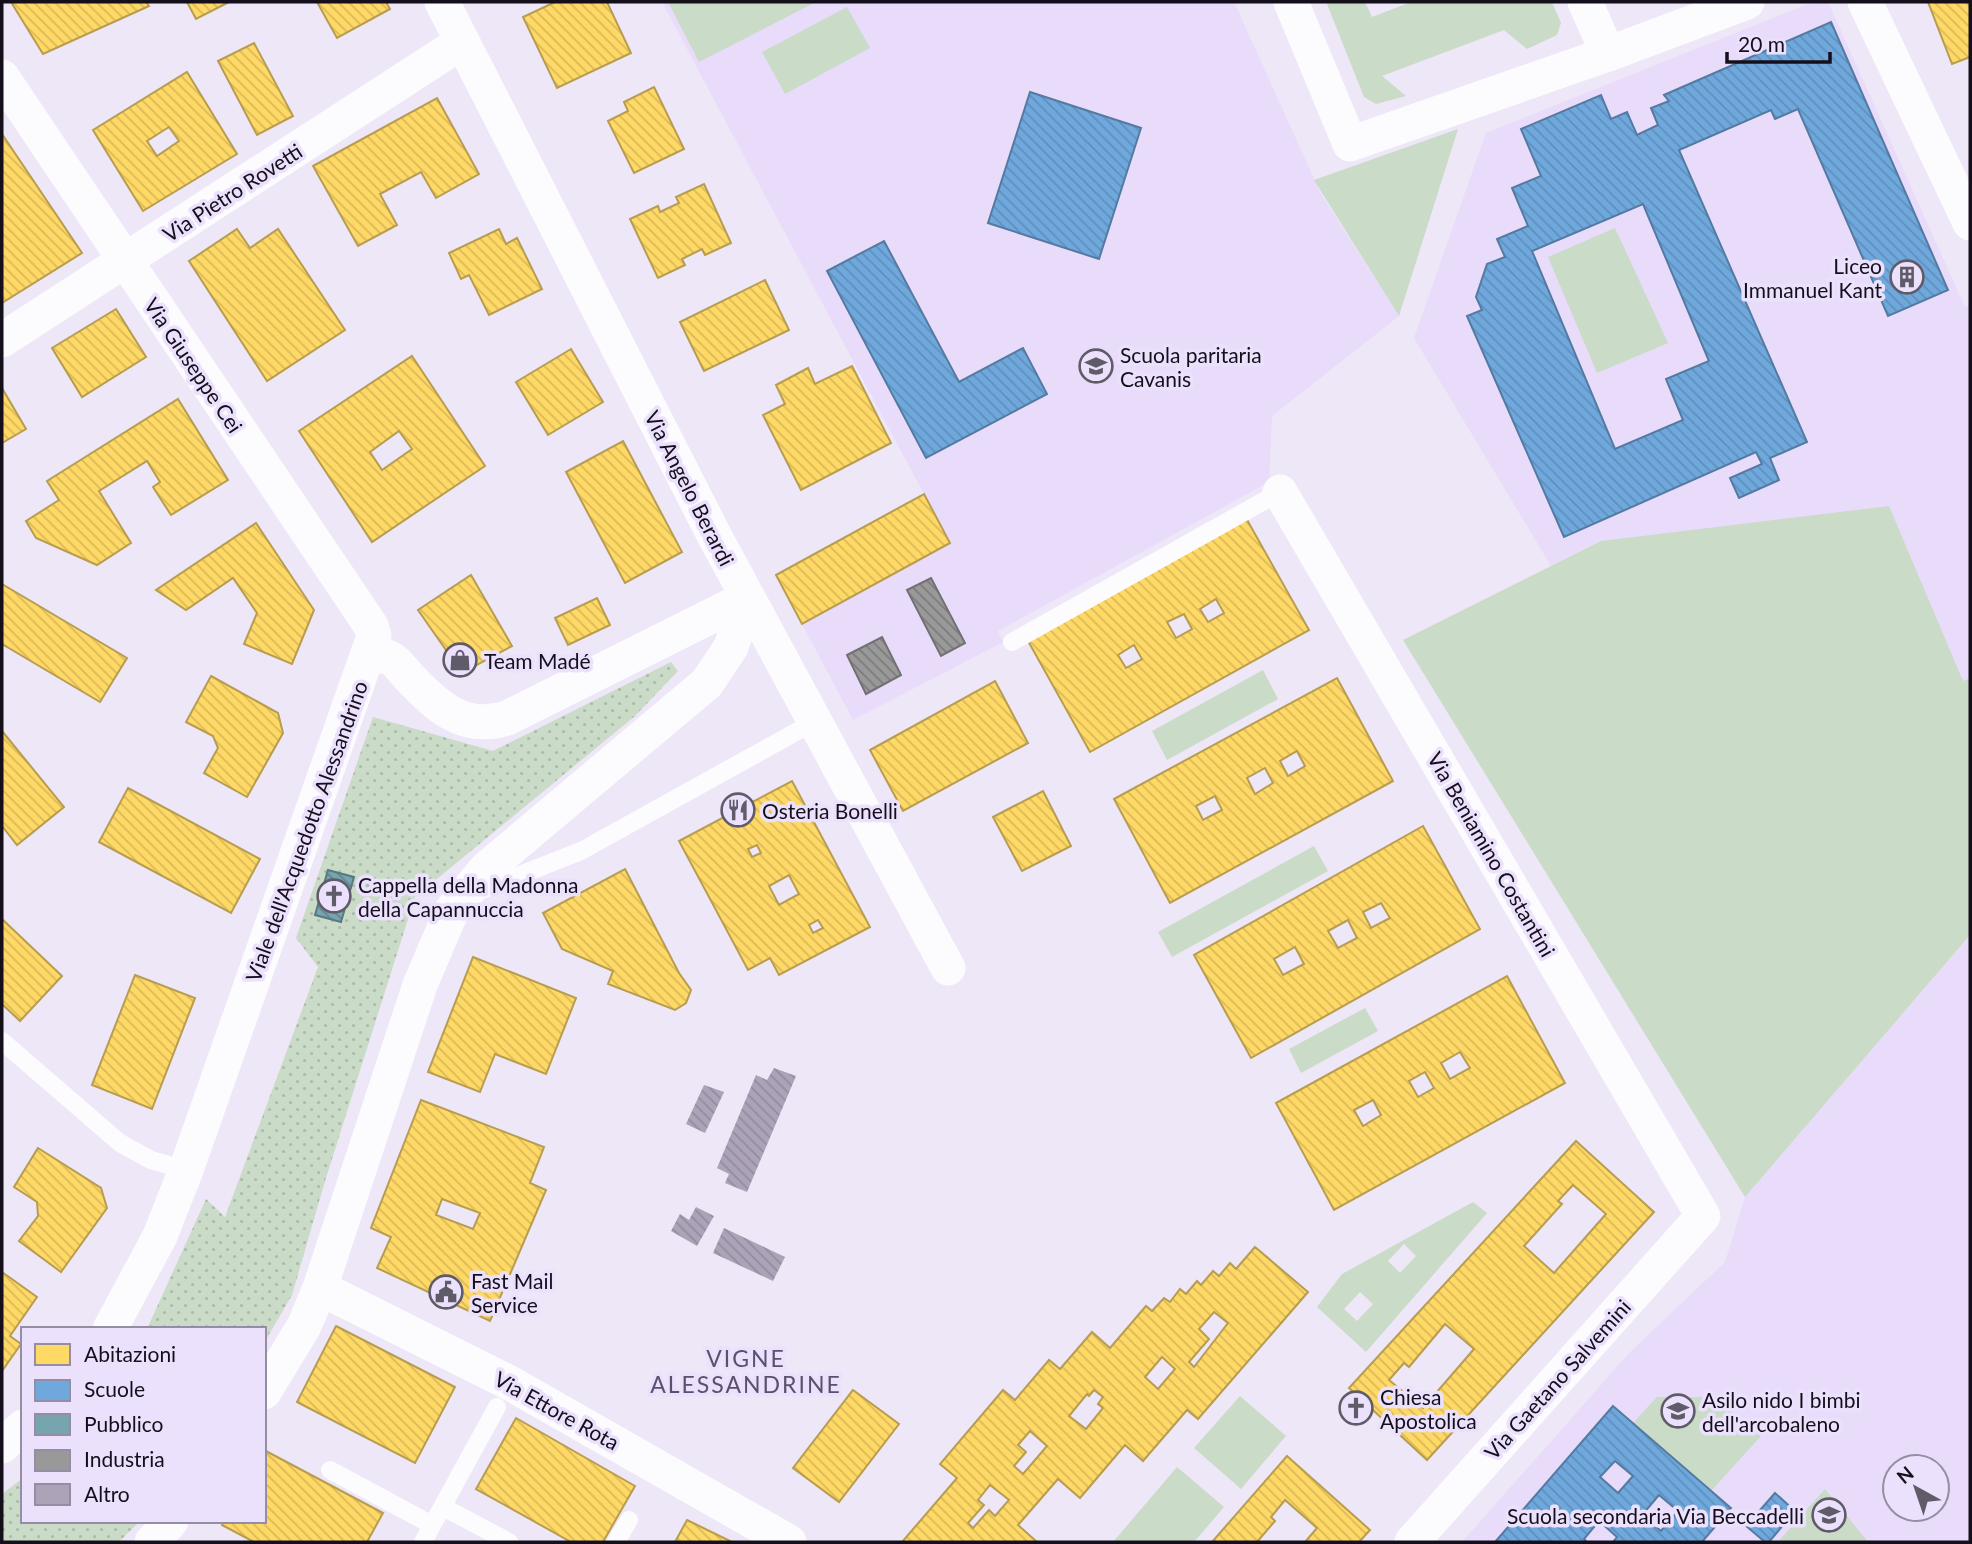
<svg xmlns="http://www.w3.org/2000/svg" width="1972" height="1544" font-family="Lato,sans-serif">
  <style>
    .built { fill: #e8dcfa; fill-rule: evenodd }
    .green { fill: #cadbc8; fill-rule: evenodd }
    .park { fill: url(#park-dots) }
    .homes { fill: url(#homes-back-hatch); stroke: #b89c50; stroke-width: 2; fill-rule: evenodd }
    .schools { fill: url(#schools-back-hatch); stroke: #547aa2; stroke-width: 2; fill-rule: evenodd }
    .public { fill: url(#public-back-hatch); stroke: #597883; stroke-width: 2 }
    .industry { fill: url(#industry-back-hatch); stroke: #717073; stroke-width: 2 }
    .building { fill: url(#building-back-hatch) }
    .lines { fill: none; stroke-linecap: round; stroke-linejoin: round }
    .service { stroke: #fcfbfe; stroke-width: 18 }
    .minor { stroke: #fcfbfe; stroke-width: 35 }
    .labels { text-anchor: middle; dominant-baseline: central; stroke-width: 7; stroke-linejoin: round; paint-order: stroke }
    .street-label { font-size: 21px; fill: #140f1b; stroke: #ebe1fd }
    .poi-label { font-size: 21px; fill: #140f1b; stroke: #ebe1fd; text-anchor: start }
    .neighbourhood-label { font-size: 23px; letter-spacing: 2px; fill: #5b506d; stroke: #ebe1fd }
  </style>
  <defs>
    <pattern id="park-dots" width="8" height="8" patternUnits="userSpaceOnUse" patternTransform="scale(1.75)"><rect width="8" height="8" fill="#cadbc8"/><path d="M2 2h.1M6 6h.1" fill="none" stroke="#adbbab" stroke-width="1.8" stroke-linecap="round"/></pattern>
    <pattern id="homes-back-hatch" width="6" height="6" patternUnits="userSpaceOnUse" patternTransform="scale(1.75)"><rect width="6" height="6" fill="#ffd966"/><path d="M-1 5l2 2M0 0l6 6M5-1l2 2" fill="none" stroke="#dab958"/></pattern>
    <pattern id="schools-back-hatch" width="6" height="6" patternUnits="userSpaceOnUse" patternTransform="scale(1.75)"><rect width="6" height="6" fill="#6fa8dc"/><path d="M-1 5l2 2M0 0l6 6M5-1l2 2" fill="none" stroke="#5f8fbc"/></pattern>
    <pattern id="public-back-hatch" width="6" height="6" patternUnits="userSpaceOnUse" patternTransform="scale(1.75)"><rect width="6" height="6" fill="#76a5af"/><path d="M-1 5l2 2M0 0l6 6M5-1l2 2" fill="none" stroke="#60858e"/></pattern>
    <pattern id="industry-back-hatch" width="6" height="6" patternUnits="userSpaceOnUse" patternTransform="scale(1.75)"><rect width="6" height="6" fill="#999"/><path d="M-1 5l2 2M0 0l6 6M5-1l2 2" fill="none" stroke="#7c7b7c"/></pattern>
    <pattern id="building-back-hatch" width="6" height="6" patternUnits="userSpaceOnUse" patternTransform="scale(1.75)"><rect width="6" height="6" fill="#aca3b8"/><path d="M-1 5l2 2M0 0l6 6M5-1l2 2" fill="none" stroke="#938b9e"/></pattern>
  </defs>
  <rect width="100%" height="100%" fill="#ede7f7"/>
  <g class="built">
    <path d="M662,2H1234L1321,194L1399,316L1272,416L1269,482L998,631L1003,642L853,720L802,624L950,543Z"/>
    <path d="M1813,2H1828L1965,307L1970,305V678L1963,682L1601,541L1551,566L1414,338L1486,133Z"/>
    <path d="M1970,935V1542H1462L1630,1352L1725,1262L1745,1197ZM1895,1467H1937V1509H1895Z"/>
  </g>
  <g class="green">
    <path d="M668,2H816L699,62Z"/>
    <path d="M1332,2H1365L1372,17L1411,2H1552L1561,23L1557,35L1527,49L1504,30L1382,76L1406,96L1376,104L1364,97L1327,4Z"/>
    <path d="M847,7L870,48L785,94L762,52Z"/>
    <path d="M1458,129L1399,316L1314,180Z"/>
    <path d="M1615,228L1668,343L1597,373L1548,257Z"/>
    <path d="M1889,506L1963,681L1970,678V935L1745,1197L1403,640L1601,541Z"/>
    <path d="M1263,670L1278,699L1167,760L1152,731Z"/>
    <path d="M1314,846L1328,871L1172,957L1158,932Z"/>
    <path d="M1365,1008L1378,1031L1301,1073L1289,1049Z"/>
    <path d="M1473,1202L1487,1213L1366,1352L1317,1307L1342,1274ZM1404,1244L1416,1256L1400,1273L1388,1261ZM1360,1292L1373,1304L1357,1321L1344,1309Z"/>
    <path d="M1240,1396L1286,1436L1241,1489L1194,1448Z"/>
    <path d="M1657,1397H1715L1761,1436L1711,1491L1633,1423Z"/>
    <path d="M1177,1467L1224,1507L1194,1542H1113Z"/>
    <path d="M1825,1489L1868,1542H1778Z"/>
  </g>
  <g class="park">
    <path d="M671,662L678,671L635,716L415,897L325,1181L292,1295L264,1343V1329H147L206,1199L225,1217L318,967L296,938L373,717L493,751Z"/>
    <path d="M23,1478V1521H140L119,1542H2V1494Z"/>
  </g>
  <g class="homes">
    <path d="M11,2H146L149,6L43,54Z"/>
    <path d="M187,2H229L196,19Z"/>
    <path d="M317,2H386L390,9L337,38Z"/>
    <path d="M555,2H607L631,53L557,88L523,17Z"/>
    <path d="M1928,2H1970V57L1952,64Z"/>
    <path d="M254,43L293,116L257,135L218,61Z"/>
    <path d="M187,72L237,154L143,211L93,130ZM169,127L179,141L157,156L147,141Z"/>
    <path d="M654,87L684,149L634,173L608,121L628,111L624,102Z"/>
    <path d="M437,98L479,174L436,198L421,172L380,194L397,225L358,246L313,166Z"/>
    <path d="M2,134L82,253L2,303Z"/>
    <path d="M704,184L731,243L705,255L702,249L682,259L685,265L658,278L630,219L658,206L660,212L679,203L676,197Z"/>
    <path d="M237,229L250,248L278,229L345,330L267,381L189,261Z"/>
    <path d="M499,229L506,244L517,238L542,289L489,315L469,275L461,279L449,253Z"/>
    <path d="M765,280L789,330L704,371L680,322Z"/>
    <path d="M116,309L146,357L82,397L52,348Z"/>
    <path d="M571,349L603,402L548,435L516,382Z"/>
    <path d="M412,356L485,466L372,542L299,431ZM399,431L412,449L382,470L370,452Z"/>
    <path d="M852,366L891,443L801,490L763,415L785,404L776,385L808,368L815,384Z"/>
    <path d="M2,388L26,429L2,443Z"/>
    <path d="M178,399L228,480L171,515L153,487L160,482L147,461L99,491L131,543L97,565L36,538L26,521L59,500L47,481Z"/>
    <path d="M623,441L682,552L625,583L566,472Z"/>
    <path d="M924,494L950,543L802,624L776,575Z"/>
    <path d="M1246,518L1309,630L1090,752L1028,641ZM1216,599L1224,613L1208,622L1200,609ZM1184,614L1192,629L1176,638L1167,622ZM1134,645L1142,659L1126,668L1118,655Z"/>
    <path d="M256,523L314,610L292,664L244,644L257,613L233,578L186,610L156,590Z"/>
    <path d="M471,575L512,646L462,673L418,610Z"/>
    <path d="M2,584L127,658L100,702L2,644Z"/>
    <path d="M597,598L610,625L568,645L555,618Z"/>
    <path d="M211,676L278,713L283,733L247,797L204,773L218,748L213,736L186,722Z"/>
    <path d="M1337,678L1393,781L1170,903L1114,799ZM1297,751L1305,766L1288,776L1280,761ZM1265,768L1273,783L1255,794L1247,778ZM1215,796L1222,810L1203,820L1196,806Z"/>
    <path d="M995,681L1028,743L903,811L870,750Z"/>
    <path d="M2,731L64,807L17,845L2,826Z"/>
    <path d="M792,781L870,927L779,975L770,958L748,970L679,841ZM757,845L761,853L752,857L748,849ZM789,875L799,894L779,905L769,886ZM818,920L823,928L813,933L809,925Z"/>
    <path d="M128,788L260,859L231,913L99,842Z"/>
    <path d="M1043,791L1071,846L1022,871L993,817Z"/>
    <path d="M1423,826L1480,929L1251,1058L1194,955ZM1381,903L1390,918L1371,928L1363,912ZM1348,920L1357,938L1338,948L1328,931ZM1295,947L1304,964L1283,975L1274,959Z"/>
    <path d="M625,869L679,973L691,990L686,1003L675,1010L608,984L613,971L562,949L543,913Z"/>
    <path d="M2,919L62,976L20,1021L2,1004Z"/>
    <path d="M473,957L576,998L546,1074L495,1054L480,1092L428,1072Z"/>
    <path d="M135,975L195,998L152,1109L92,1085Z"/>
    <path d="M1507,976L1565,1083L1334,1210L1276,1103ZM1460,1052L1470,1068L1450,1079L1441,1063ZM1425,1072L1434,1088L1418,1097L1409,1081ZM1373,1100L1381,1115L1363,1126L1354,1110Z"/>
    <path d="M421,1100L544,1147L530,1183L546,1190L490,1321L377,1268L391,1237L371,1228ZM442,1199L480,1213L473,1229L436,1215Z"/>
    <path d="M1576,1141L1654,1212L1427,1460L1349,1388ZM1573,1185L1606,1214L1554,1273L1524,1246L1562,1204L1558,1201ZM1445,1324L1474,1349L1423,1408L1389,1380L1404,1363L1409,1367Z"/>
    <path d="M38,1148L101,1188L107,1208L61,1272L19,1241L38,1216L37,1202L14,1187Z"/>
    <path d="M1255,1247L1308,1292L1198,1419L1187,1410L1143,1461L1125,1445L1080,1498L1058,1479L1018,1525L1037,1542H902L957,1478L940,1464L1003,1390L1015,1400L1049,1360L1060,1369L1092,1332L1110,1348L1146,1306L1152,1311L1164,1298L1170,1302L1180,1289L1186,1294L1197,1281L1201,1285L1213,1271L1219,1276L1230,1263L1236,1269ZM1214,1312L1228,1323L1194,1367L1189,1362L1209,1339L1199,1329ZM1162,1357L1175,1369L1158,1389L1145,1377ZM1094,1390L1103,1397L1098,1404L1103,1408L1086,1429L1069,1416L1087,1394L1089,1396ZM1030,1431L1047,1446L1023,1474L1014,1466L1026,1452L1018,1445ZM990,1485L1009,1500L995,1516L989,1510L973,1528L968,1523L984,1505L978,1500Z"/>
    <path d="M2,1272L37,1297L10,1336L21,1344L2,1371Z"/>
    <path d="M336,1326L455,1387L415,1463L297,1402Z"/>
    <path d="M853,1390L899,1424L839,1502L793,1468Z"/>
    <path d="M516,1418L635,1486L603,1542H571L476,1489Z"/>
    <path d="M264,1450L383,1513L367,1542H254L222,1525L224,1521H264Z"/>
    <path d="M1287,1456L1370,1530L1359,1542H1305L1317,1528L1285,1500L1271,1517L1275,1521L1257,1542H1212Z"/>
    <path d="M687,1520L732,1542H675Z"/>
  </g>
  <g class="schools">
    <path d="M1831,22L1948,290L1888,316L1798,109L1775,119L1771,110L1679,150L1807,442L1770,458L1779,480L1739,498L1730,478L1762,464L1756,452L1564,537L1467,316L1482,310L1476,297L1487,264L1505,257L1497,239L1528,226L1512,188L1541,176L1521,129L1601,95L1611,119L1627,112L1637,135L1658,125L1651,108L1669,101L1664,95ZM1643,204L1709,361L1666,379L1683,420L1615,449L1532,251Z"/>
    <path d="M1030,92L1141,128L1099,259L988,223Z"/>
    <path d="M884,241L959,382L1023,348L1047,394L926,458L827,271Z"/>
    <path d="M1613,1406L1731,1508L1702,1542H1613L1617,1537L1599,1521L1584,1539L1587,1542H1495ZM1615,1461L1633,1476L1618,1493L1600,1477ZM1659,1495L1678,1511L1661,1531L1642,1515Z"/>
    <path d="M1775,1493L1795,1511L1769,1542H1765L1746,1526Z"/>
  </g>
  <path class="public" d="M328,870L354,877L341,922L315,915Z"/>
  <g class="industry">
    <path d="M931,578L965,643L941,656L907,590Z"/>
    <path d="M882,637L901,675L866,694L847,655Z"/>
  </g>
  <g class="building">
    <path d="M774,1068L796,1076L747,1192L725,1183L729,1174L717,1168L756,1075L767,1080Z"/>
    <path d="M704,1085L724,1092L705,1133L686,1124Z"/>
    <path d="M696,1207L714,1216L697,1246L671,1231L680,1214L689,1220Z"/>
    <path d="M724,1228L785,1257L773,1281L713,1253Z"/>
  </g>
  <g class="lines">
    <g class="service">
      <path d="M1012,642L1280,492"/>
      <path d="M474,893L581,851L814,722"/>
      <path d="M2,1041L120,1143L151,1160L186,1170"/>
      <path d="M330,1470L432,1525"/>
      <path d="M443,1507L509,1542"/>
      <path d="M423,1542L497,1407"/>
      <path d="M616,1542L629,1520"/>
    </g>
    <g class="minor">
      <path d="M442,2L714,535L948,968"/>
      <path d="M1291,2L1350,144L1608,54L1585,2"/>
      <path d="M1865,2L1970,223"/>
      <path d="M1608,54L1747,2"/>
      <path d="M2,77L371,626L374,636L186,1170L160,1236L110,1329"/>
      <path d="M2,340L462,42"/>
      <path d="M1280,492L1703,1216L1412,1542"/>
      <path d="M368,656C375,656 383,655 390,658C397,661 403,671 409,677C437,706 463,732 507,718L747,598"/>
      <path d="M320,1288L508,1382L789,1542"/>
      <path d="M264,1392L304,1326L320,1288L420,985L452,910L486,869L707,683L731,647L747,598"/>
      <path d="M2,1446L23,1427"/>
      <path d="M152,1542L171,1521"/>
    </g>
  </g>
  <defs>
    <symbol id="building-ring" viewBox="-11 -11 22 22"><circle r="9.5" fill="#ebe1fd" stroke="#605b68" stroke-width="1.5"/><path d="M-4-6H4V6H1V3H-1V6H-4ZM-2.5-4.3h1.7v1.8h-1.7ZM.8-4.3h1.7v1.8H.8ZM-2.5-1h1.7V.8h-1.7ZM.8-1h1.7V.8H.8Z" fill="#605b68"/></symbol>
    <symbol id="school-ring" viewBox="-11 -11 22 22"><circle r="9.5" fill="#ebe1fd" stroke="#605b68" stroke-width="1.5"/><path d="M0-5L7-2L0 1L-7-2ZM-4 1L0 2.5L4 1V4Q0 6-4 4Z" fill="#605b68"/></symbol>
    <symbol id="shop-ring" viewBox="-11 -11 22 22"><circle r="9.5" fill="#ebe1fd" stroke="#605b68" stroke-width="1.5"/><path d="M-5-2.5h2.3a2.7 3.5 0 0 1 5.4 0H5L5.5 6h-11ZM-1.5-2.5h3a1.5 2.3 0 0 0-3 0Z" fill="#605b68"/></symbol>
    <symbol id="restaurant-ring" viewBox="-11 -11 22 22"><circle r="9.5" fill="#ebe1fd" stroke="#605b68" stroke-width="1.5"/><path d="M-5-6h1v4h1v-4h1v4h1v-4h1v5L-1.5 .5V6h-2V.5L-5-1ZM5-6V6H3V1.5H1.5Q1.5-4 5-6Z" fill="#605b68"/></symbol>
    <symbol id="church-ring" viewBox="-11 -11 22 22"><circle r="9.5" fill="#ebe1fd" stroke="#605b68" stroke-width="1.5"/><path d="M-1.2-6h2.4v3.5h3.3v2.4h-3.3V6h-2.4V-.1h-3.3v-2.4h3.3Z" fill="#605b68"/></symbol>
    <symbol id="civic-ring" viewBox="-11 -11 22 22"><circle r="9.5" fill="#ebe1fd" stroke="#605b68" stroke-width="1.5"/><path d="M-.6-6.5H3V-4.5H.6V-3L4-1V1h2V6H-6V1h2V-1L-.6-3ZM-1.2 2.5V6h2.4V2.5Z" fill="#605b68"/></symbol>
  </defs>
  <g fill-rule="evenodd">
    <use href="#building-ring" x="1888" y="258" width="38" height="38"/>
    <use href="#school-ring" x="1077" y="347" width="38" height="38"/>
    <use href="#shop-ring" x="441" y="641" width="38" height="38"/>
    <use href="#restaurant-ring" x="719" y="791" width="38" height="38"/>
    <use href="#church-ring" x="315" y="877" width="38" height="38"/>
    <use href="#civic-ring" x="427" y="1273" width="38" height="38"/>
    <use href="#church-ring" x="1337" y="1389" width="38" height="38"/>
    <use href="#school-ring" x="1659" y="1392" width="38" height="38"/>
    <use href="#school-ring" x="1810" y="1496" width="38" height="38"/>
  </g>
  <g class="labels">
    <g class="street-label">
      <text transform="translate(232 192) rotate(-33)">Via Pietro Rovetti</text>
      <text transform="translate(194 365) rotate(56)">Via Giuseppe Cei</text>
      <text transform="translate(690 488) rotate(63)">Via Angelo Berardi</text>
      <text transform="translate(306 831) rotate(-70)">Viale dell'Acquedotto Alessandrino</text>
      <text transform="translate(1492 854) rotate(60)">Via Beniamino Costantini</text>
      <text transform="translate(1557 1379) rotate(-48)">Via Gaetano Salvemini</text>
      <text transform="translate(557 1410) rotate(29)">Via Ettore Rota</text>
    </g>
    <g class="poi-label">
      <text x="1882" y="265" text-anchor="end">Liceo<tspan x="1882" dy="24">Immanuel Kant</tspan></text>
      <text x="1120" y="354">Scuola paritaria<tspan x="1120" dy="24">Cavanis</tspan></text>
      <text x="484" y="660">Team Madé</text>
      <text x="762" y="810">Osteria Bonelli</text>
      <text x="358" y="884">Cappella della Madonna<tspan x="358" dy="24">della Capannuccia</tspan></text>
      <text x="471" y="1280">Fast Mail<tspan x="471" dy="24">Service</tspan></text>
      <text x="1380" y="1396">Chiesa<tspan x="1380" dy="24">Apostolica</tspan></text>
      <text x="1702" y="1399">Asilo nido I bimbi<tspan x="1702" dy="24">dell'arcobaleno</tspan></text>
      <text x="1804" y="1515" text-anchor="end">Scuola secondaria Via Beccadelli</text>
    </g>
    <g class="neighbourhood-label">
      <text x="746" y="1358">VIGNE<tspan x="746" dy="26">ALESSANDRINE</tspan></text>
    </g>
  </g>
  <rect width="1972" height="1544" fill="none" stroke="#140f1b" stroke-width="7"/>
  <rect x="21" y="1327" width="245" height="196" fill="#ebe1fd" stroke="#958da3" stroke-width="2"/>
  <rect x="35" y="1344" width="35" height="21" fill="#ffd966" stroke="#958da3" stroke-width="2"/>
  <text x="84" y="1362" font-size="21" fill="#140f1b">Abitazioni</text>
  <rect x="35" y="1380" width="35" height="21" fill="#6fa8dc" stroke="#958da3" stroke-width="2"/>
  <text x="84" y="1397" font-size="21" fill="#140f1b">Scuole</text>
  <rect x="35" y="1414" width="35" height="21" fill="#76a5af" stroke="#958da3" stroke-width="2"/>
  <text x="84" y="1432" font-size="21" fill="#140f1b">Pubblico</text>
  <rect x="35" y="1450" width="35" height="21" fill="#999999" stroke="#958da3" stroke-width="2"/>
  <text x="84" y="1467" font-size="21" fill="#140f1b">Industria</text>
  <rect x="35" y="1484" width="35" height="21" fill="#aca3b8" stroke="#958da3" stroke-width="2"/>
  <text x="84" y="1502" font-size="21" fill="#140f1b">Altro</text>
  <g transform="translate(1916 1488) rotate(320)"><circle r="33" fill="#ebe1fd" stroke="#958da3" stroke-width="2"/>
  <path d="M0-5L12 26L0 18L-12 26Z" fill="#605b68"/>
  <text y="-10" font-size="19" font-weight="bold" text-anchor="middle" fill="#140f1b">N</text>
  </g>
  <path d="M1727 52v10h103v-10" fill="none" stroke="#140f1b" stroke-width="3.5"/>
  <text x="1738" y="52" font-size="21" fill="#140f1b" stroke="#ebe1fd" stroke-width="5" paint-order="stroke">20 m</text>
</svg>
